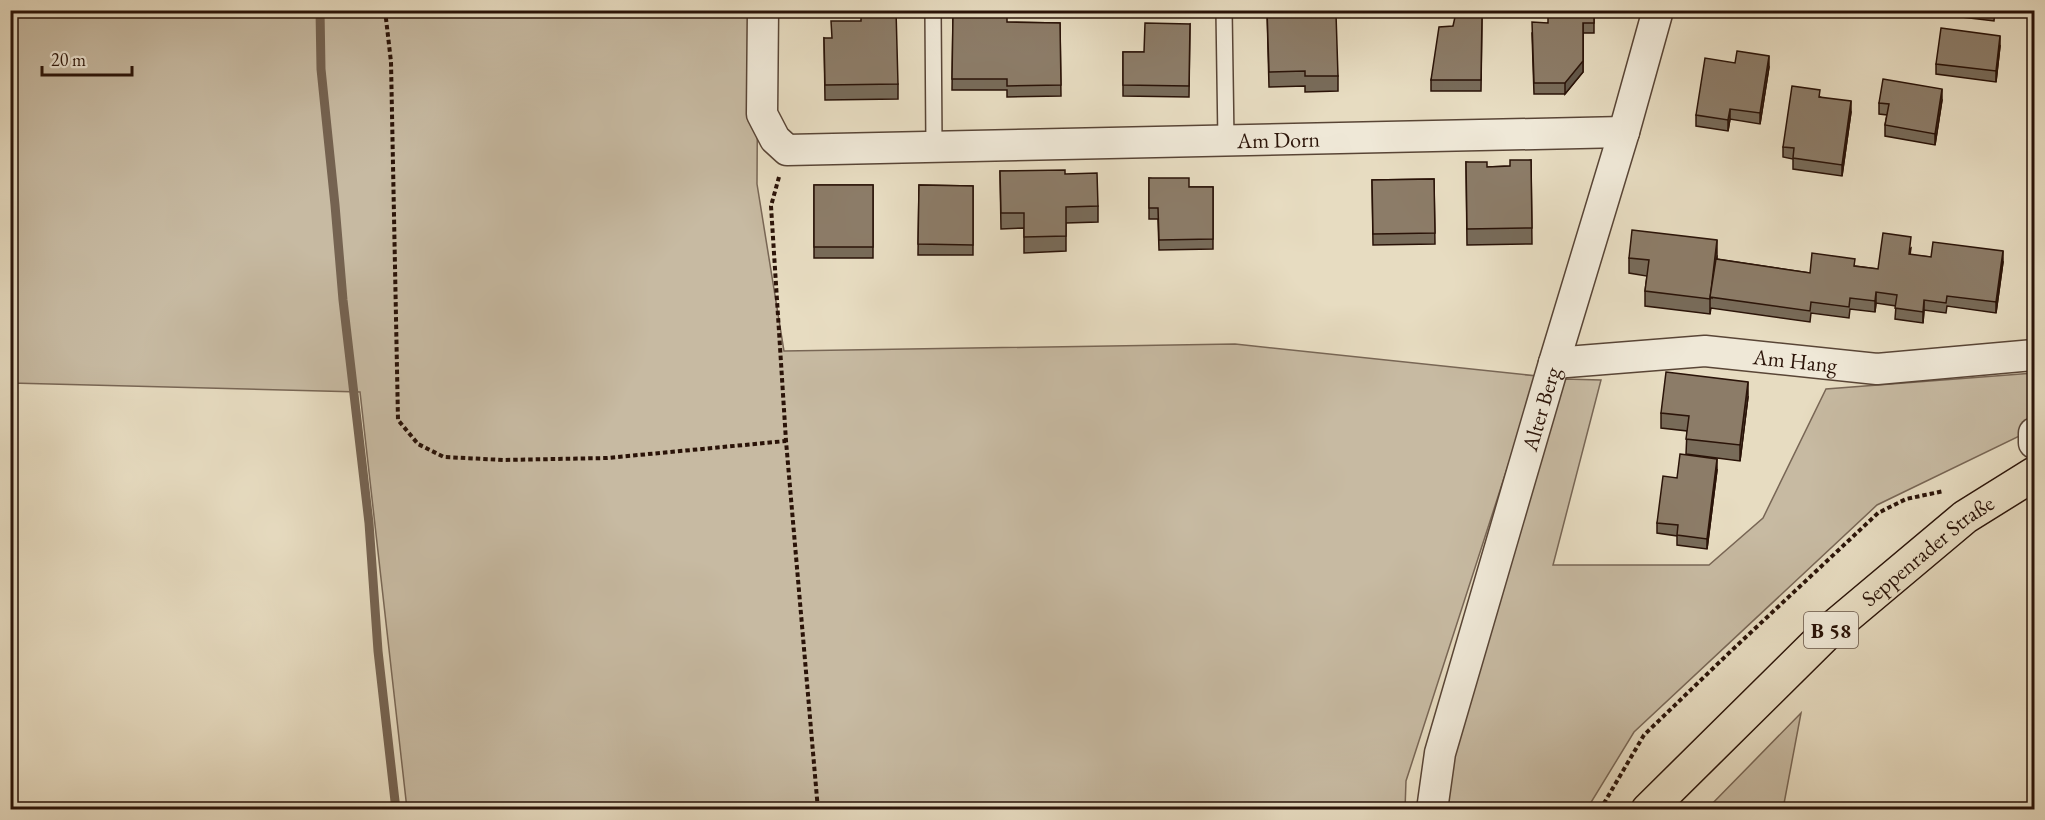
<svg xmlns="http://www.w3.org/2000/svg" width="2045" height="820" font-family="'EB Garamond',serif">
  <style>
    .green { fill: #c7baa2; stroke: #786655; stroke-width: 1.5 }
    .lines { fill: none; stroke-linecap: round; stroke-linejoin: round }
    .stream { stroke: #756351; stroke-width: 9 }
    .service-casing { stroke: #594536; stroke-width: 18 }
    .minor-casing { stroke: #594536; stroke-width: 33 }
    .primary-casing { stroke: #2a1308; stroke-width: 36 }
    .path { stroke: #2a1308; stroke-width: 4; stroke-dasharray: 4.5 3; stroke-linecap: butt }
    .service { stroke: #efe8d7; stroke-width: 15 }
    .minor { stroke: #efe8d7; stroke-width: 30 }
    .primary { stroke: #e7dcc1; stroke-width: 33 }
    .wall { fill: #786b59; stroke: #2a1308; stroke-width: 1.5 }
    .shaded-wall { fill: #625749; stroke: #2a1308; stroke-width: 1.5 }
    .building { fill: #8c7c68; stroke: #2a1308; stroke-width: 1.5 }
    .labels { text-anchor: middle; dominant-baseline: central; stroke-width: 4.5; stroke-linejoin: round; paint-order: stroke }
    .shield { fill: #efe8d7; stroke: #655346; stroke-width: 1.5 }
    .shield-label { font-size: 21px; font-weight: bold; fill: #2a1308 }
    .street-label { font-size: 22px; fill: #2a1308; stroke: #efe8d7 }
  </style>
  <rect width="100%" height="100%" fill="#e7dcc1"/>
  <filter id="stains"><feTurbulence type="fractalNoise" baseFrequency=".00333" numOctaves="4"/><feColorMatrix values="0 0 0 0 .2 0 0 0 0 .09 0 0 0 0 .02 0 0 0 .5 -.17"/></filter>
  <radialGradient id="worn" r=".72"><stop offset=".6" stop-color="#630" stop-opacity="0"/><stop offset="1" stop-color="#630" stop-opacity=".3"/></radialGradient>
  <g class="green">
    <path d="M11,10L758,11L757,184L784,351L1235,344L1537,376L1406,781L1405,810L407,809L360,392L11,383Z"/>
    <path d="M2034,373V429L1877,505L1634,732L1587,809H1448L1446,774L1564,379L1601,380L1553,565H1709L1763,518L1826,389Z"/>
    <path d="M1801,713L1783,809H1707Z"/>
  </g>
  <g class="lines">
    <path class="stream" d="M320,10L321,69L335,205L343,300L369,523L378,651L396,810"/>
    <defs>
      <g id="service">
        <path d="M933,10L934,146"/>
        <path d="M1224,10L1226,141"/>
      </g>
      <g id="minor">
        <path id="s1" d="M763,10L762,114L775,139L787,150L1624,132"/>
        <path id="s2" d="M1554,363L1705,351L1877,369L2034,355"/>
        <path d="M2034,433V443"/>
        <path id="s3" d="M1432,810L1440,753L1554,363L1624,132L1658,10"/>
      </g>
      <g id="primary">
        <path id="s4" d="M1648,810L1828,632L1965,517L2034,474"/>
      </g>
    </defs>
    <use href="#service" class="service-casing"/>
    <use href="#minor" class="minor-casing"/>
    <use href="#primary" class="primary-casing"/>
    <g class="path">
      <path d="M385,10L391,62L398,420L418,444L444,457L503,460L607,458L786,441"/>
      <path d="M779,177L771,206L786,441L818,810"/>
      <path d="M1600,810L1644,735L1730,652L1878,513L1906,499L1944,491"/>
    </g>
    <use href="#service" class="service"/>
    <use href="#minor" class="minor"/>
    <use href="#primary" class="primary"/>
  </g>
  <g class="wall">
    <path d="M1267,10L1303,14L1338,76V91L1305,92V86L1269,87Z"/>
    <path d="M1594,10V33H1583V72L1565,94H1534L1532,33L1548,23Z"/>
    <path d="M1945,10H1995L1994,21L1945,15Z"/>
    <path d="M953,14L1007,22L1060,23L1061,96L1007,97V90H952Z"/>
    <path d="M1482,17L1481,91H1431V80L1453,26Z"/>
    <path d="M1190,24L1189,97L1123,96V52H1144Z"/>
    <path d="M824,38L898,84V99L825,100Z"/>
    <path d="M2000,46L1996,82L1936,74V64Z"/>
    <path d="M1735,63L1769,67L1760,124L1730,119L1728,131L1696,126V115Z"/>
    <path d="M1820,97L1851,112L1842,176L1793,169V159L1783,157V147Z"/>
    <path d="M1942,100L1935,145L1885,136V125L1887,115L1879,114V103Z"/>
    <path d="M1531,160L1532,244L1467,245L1466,162L1487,167L1510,166Z"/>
    <path d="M1000,171L1065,174L1098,206V222L1066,223V251L1024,253V228L1001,229Z"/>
    <path d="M1149,178L1189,187H1213V249L1159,250L1158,219H1149Z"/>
    <path d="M1434,179L1435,244L1373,245L1372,180Z"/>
    <rect x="814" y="185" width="59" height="73"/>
    <path d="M919,185L973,186V255H918Z"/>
    <path d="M1911,248L1910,255L1931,257L2003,262L1996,313L1947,306L1946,313L1924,310L1923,323L1895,319L1896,306L1876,303L1875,312L1850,309L1849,318L1811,313L1810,322L1711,308L1710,314L1645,306V291L1647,276L1629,273V258L1717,256V259L1810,273L1855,266L1878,269Z"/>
    <path d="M1748,397L1740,461L1686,454L1687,431L1661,428V413Z"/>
    <path d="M1717,470L1707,549L1677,545V536L1657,533V523L1677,478Z"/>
  </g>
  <g class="shaded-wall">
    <path d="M1583,23V72L1565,94V83Z"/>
    <path d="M2000,36V46L1996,82V71Z"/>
    <path d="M1769,56V67L1760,124V113Z"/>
    <path d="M1942,89V100L1935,145V134Z"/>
    <path d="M1851,101V112L1842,176V165Z"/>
    <path d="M1730,109V119L1728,131V120Z"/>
    <path d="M1717,240V256L1712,298L1710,297V314V299Z"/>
    <path d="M2003,251V262L1996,313V302Z"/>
    <path d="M1876,292V303L1875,312V301Z"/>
    <path d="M1924,300V310L1923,323V312Z"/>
    <path d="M1748,382V397L1740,461V445Z"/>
    <path d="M1717,459V470L1707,549V539Z"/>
  </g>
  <g class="building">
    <path d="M861,10H896L898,84L825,85L824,38H832L831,21H861Z"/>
    <path d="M1267,10H1303V14H1336L1338,76H1305V71L1269,72Z"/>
    <path d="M1548,10H1594V23H1583V61L1565,83H1534L1532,22L1548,23Z"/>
    <path d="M953,14H1007V22L1060,23L1061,85L1007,86V79H952Z"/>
    <path d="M1455,17H1482L1481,80H1431L1439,27L1453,26Z"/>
    <path d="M1145,23L1190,24L1189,86L1123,85V52H1144Z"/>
    <path d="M1941,28L2000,36L1996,71L1936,64Z"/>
    <path d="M1737,51L1769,56L1760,113L1730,109L1728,120L1696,115L1705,58L1735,63Z"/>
    <path d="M1883,79L1942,89L1935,134L1885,125L1889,104L1879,103Z"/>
    <path d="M1792,86L1820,90L1819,97L1851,101L1842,165L1793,158L1794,148L1783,147Z"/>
    <path d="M1510,160H1531L1532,228L1467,229L1466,162H1487V167L1510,166Z"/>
    <path d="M1065,170V174L1097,173L1098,206L1066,207V236L1024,237V213H1001L1000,171Z"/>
    <path d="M1149,178H1189V187H1213V239L1159,240L1158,208H1149Z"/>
    <path d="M1434,179L1435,233L1373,234L1372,180Z"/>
    <rect x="814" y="185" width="59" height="62"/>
    <path d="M919,185L973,186V245L918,244Z"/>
    <path d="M1632,230L1717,240L1710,299L1645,291L1649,260L1629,258Z"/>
    <path d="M1883,233L1911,237L1909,254L1931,257L1933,242L2003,251L1996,302L1947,296L1946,303L1924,300L1923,312L1895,308L1897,295L1876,292L1875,301L1850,298L1849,307L1811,302L1810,311L1710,297L1716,259L1810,273L1812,253L1855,259L1854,266L1878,269Z"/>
    <path d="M1666,372L1748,382L1740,445L1686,439L1689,416L1661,413Z"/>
    <path d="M1680,454L1717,459L1707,539L1677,535L1678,525L1657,523L1663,476L1677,478Z"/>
  </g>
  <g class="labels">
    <rect class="shield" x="1804" y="612" width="54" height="36" rx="4.5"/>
    <g class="shield-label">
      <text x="1831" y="630">B 58</text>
    </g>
    <g class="street-label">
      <text stroke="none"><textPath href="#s1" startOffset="640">Am Dorn</textPath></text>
      <text stroke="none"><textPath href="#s2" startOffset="242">Am Hang</textPath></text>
      <text stroke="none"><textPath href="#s3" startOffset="416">Alter Berg</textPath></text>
      <text stroke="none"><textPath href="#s4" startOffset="382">Seppenrader Straße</textPath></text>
    </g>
  </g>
  <rect width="2045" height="820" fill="none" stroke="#e7dcc1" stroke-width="36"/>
  <rect x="12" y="12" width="2021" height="796" fill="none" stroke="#2a1308" stroke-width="3"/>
  <rect x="18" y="18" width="2009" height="784" fill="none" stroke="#2a1308" stroke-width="1.5"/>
  <path d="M42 66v9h90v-9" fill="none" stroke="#2a1308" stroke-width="3"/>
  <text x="51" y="66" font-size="18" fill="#2a1308" stroke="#efe8d7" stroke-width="4.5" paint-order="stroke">20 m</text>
  <rect width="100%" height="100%" filter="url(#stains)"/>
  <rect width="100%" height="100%" fill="url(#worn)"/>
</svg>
